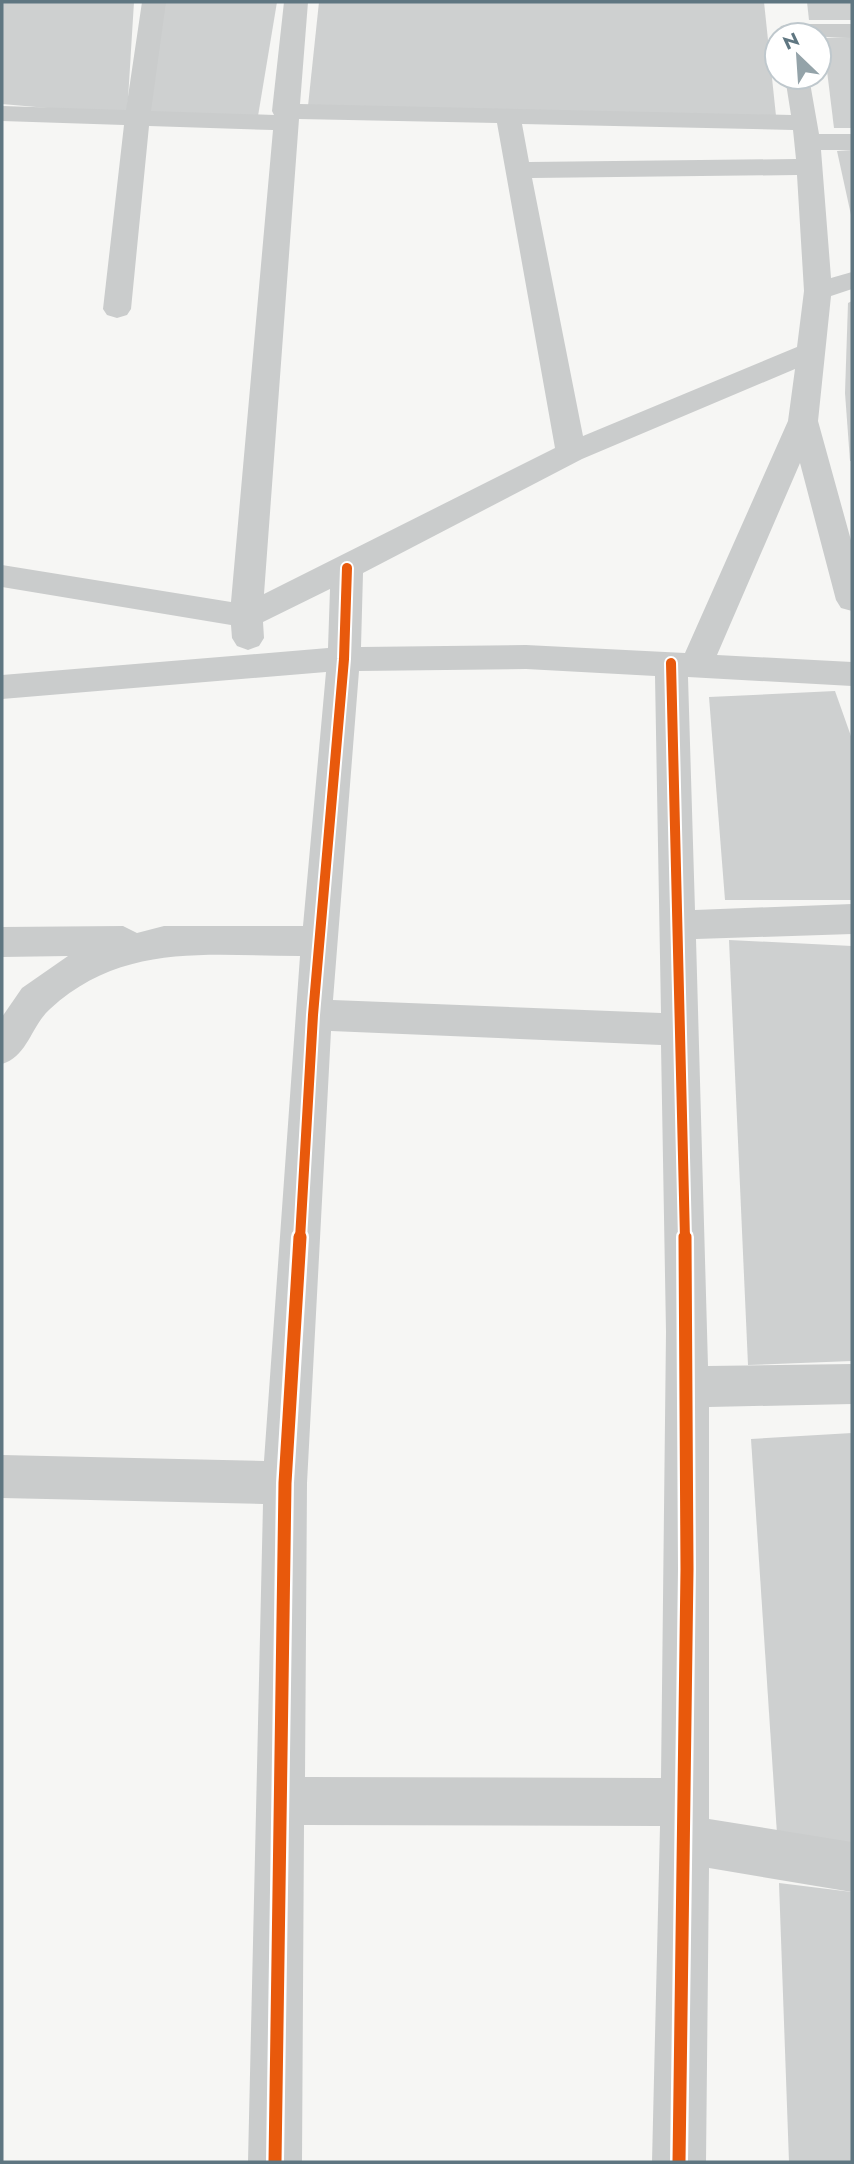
<svg xmlns="http://www.w3.org/2000/svg" width="854" height="2164" font-family="Jost,sans-serif">
  <style>
    .building { fill: #ced0d0 }
    .lines { fill: none; stroke-linecap: round; stroke-linejoin: round }
    .street { fill: #cacccc; fill-rule: evenodd }
    .cycleway-far1-casing { stroke: #fff; stroke-width: 14 }
    .cycleway-casing { stroke: #fff; stroke-width: 18 }
    .cycleway-far1 { stroke: #e8590c; stroke-width: 10 }
    .cycleway { stroke: #e8590c; stroke-width: 13 }
  </style>
  <rect width="100%" height="100%" fill="#f6f6f4"/>
  <g class="building">
    <path d="M2,2H134L127,115L2,104Z"/>
    <path d="M163,2H277L258,116L150,112Z"/>
    <path d="M319,2H764L776,116L308,106Z"/>
    <path d="M807,2H852V20H809Z"/>
    <path d="M852,37V128H834L823,38Z"/>
    <path d="M852,150V214L851,215L837,151Z"/>
    <path d="M852,301V461H850L845,393L848,303Z"/>
    <path d="M835,691L852,739V900H725L709,697Z"/>
    <path d="M729,940L852,946V1361L748,1365Z"/>
    <path d="M852,1433V1846L777,1834L751,1439Z"/>
    <path d="M779,1883L852,1892V2162H789Z"/>
  </g>
  <g class="lines">
    <g class="street">
      <path d="M142,2H166L151,111L274,115L272,111L284,2H308L300,104L791,115L785,77H809L819,134H852V150H821L831,278L852,272V289L831,296L818,421L852,544V611L841,608L836,600L800,463L717,655L852,662V686L688,677L695,910L852,904V934L696,939L708,1366L852,1364V1404L709,1407V1819L852,1842V1892L709,1868L706,2162H652L660,1826L304,1825L302,2162H248L263,1504L2,1498V1455L264,1461L300,956C208,956 123,942 50,1009C31,1026 28,1056 2,1064V1017L22,988L68,956L2,957V927L123,926L137,933L164,926H303L326,672L2,699V675L328,648L330,589L263,622L264,638L259,646L248,650L237,646L232,638L231,625L2,587V565L231,602L273,130L149,126L131,309L127,315L117,318L107,315L103,309L124,125L2,121V106L126,110ZM299,119L497,123L555,448L264,594ZM522,124L793,130L796,159L529,162ZM797,175L804,291L797,347L583,436L532,178ZM795,369L788,421L685,653L526,645L361,647L363,573L582,459ZM526,669L655,676L661,1013L333,1000L359,671ZM331,1031L661,1045L666,1332L661,1778L305,1777L307,1483Z"/>
      <path d="M789,24H852V38L780,35L777,31L781,26Z"/>
    </g>
    <defs>
      <g id="cycleway-far1">
        <path d="M671,663L685,1239"/>
        <path d="M300,1239L313,1015L344,659L347,568"/>
      </g>
      <g id="cycleway">
        <path d="M275,2162L285,1483L300,1237"/>
        <path d="M679,2162L687,1569L685,1237"/>
      </g>
    </defs>
    <use href="#cycleway-far1" class="cycleway-far1-casing"/>
    <use href="#cycleway" class="cycleway-casing"/>
    <use href="#cycleway-far1" class="cycleway-far1"/>
    <use href="#cycleway" class="cycleway"/>
  </g>
  <rect width="854" height="2164" fill="none" stroke="#5f7681" stroke-width="7"/>
  <g transform="translate(798 56) rotate(335)"><circle r="33" fill="#ffffff" stroke="#bfc8cd" stroke-width="2"/>
  <path d="M0-5L12 26L0 18L-12 26Z" fill="#94a3a9"/>
  <text y="-10" font-size="19" font-weight="bold" text-anchor="middle" fill="#5f7681">N</text>
  </g>
</svg>
